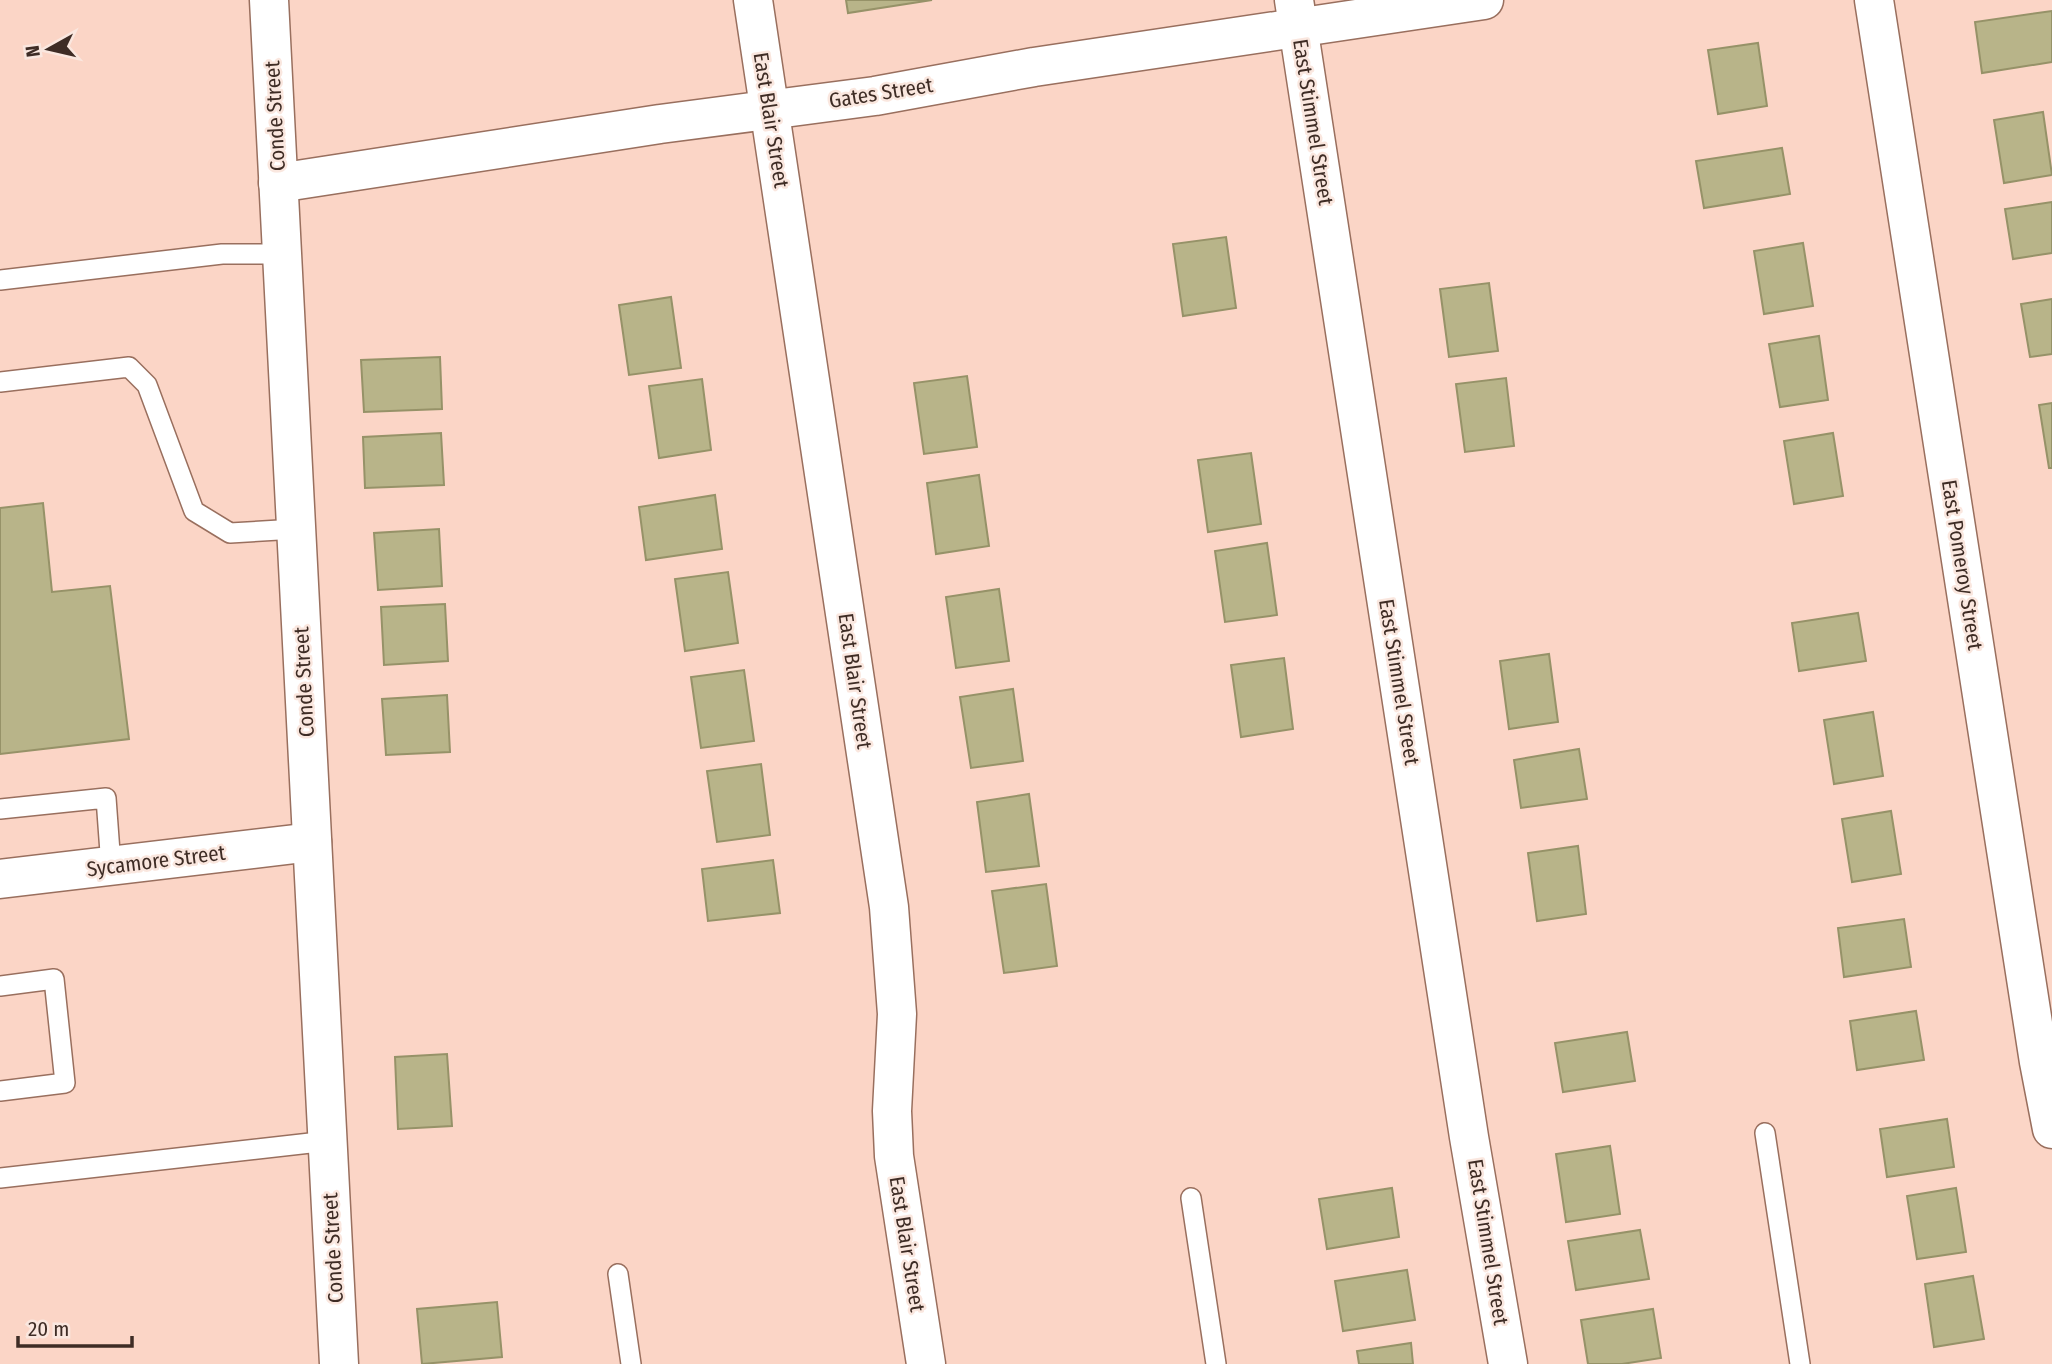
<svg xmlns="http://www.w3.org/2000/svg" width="2052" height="1364" font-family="'Fira Sans Condensed',sans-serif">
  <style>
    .building { fill: #b8b489; stroke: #969268; stroke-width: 2 }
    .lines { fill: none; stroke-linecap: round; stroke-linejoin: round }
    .service-casing { stroke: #996f5e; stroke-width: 22 }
    .minor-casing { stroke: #996f5e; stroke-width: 41 }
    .service { stroke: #fff; stroke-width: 19 }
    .minor { stroke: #fff; stroke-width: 38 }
    .labels { text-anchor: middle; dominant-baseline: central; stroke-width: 5; stroke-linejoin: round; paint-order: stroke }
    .street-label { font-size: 21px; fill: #3e2c25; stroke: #fae7df }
  </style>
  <rect width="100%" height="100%" fill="#fbd5c6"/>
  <g class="building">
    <path d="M846,0H932L848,13Z"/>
    <path d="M2052,11V62L1982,73L1975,22Z"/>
    <path d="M1758,43L1767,106L1718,114L1708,50Z"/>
    <path d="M2043,112L2052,175L2004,183L1994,120Z"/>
    <path d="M1782,148L1790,194L1704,208L1696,161Z"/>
    <path d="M2052,202V253L2013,259L2005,209Z"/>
    <path d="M1226,237L1236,308L1183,316L1173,244Z"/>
    <path d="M1803,243L1813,306L1764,314L1754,251Z"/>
    <path d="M1489,283L1498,351L1449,357L1440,289Z"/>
    <path d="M671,297L681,368L629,375L619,305Z"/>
    <path d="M2052,299V354L2030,357L2021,304Z"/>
    <path d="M1819,336L1828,400L1780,407L1769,344Z"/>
    <path d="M440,357L442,409L364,412L361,360Z"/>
    <path d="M967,376L977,447L924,454L914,383Z"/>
    <path d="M1506,378L1514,446L1465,452L1456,384Z"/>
    <path d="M702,379L711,450L659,458L649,386Z"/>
    <path d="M2052,403V468H2049L2039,405Z"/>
    <path d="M441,433L444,485L365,488L363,437Z"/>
    <path d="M1833,433L1843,496L1794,504L1784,441Z"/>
    <path d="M1251,453L1261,524L1208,532L1198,460Z"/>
    <path d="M979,475L989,546L936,554L927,483Z"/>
    <path d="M715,495L722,549L646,560L639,507Z"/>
    <path d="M43,503L52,592L110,586L129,739L0,754V508Z"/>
    <path d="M439,529L442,586L378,590L374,533Z"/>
    <path d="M1267,543L1277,615L1225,622L1215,551Z"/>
    <path d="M728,572L738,643L685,651L675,579Z"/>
    <path d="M999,589L1009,661L956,668L946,597Z"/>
    <path d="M445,604L448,661L384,665L381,607Z"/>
    <path d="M1858,613L1866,661L1799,671L1792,623Z"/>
    <path d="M1549,654L1558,722L1509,729L1500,661Z"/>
    <path d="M1284,658L1293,729L1241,737L1231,665Z"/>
    <path d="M744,670L754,741L701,748L691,677Z"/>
    <path d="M1013,689L1023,761L971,768L960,697Z"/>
    <path d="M447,695L450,752L386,755L382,699Z"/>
    <path d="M1873,712L1883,776L1834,784L1824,720Z"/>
    <path d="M1579,749L1587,799L1521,808L1514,760Z"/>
    <path d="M761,764L770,835L717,842L707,771Z"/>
    <path d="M1029,794L1039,866L986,872L977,802Z"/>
    <path d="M1891,811L1901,874L1852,882L1842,819Z"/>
    <path d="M1578,846L1586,914L1537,921L1528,853Z"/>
    <path d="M773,860L780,913L708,921L702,869Z"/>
    <path d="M1046,884L1057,966L1004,973L992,891Z"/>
    <path d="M1904,919L1911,967L1844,977L1838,928Z"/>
    <path d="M1916,1011L1924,1060L1857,1070L1850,1021Z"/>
    <path d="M1627,1032L1635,1081L1563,1092L1555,1043Z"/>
    <path d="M447,1054L452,1126L398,1129L395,1057Z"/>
    <path d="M1947,1119L1954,1167L1887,1177L1880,1129Z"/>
    <path d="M1610,1146L1620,1214L1566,1222L1556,1154Z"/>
    <path d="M1392,1188L1399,1237L1327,1249L1319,1199Z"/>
    <path d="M1956,1188L1966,1252L1917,1259L1907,1196Z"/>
    <path d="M1640,1230L1649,1279L1576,1290L1568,1241Z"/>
    <path d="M1407,1270L1415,1320L1343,1331L1335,1281Z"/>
    <path d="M1973,1276L1984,1339L1934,1347L1925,1284Z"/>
    <path d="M497,1302L502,1357L422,1364L417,1309Z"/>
    <path d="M1653,1309L1661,1358L1622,1364H1588L1581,1320Z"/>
    <path d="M1411,1343L1413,1364H1359L1357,1351Z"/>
  </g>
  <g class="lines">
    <defs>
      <g id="service">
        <path d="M0,280L222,254H282"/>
        <path d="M0,382L129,367L147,385L194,511L230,533L296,529"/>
        <path d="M0,809L106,798L111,866"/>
        <path d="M0,986L54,979L65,1083L0,1091"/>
        <path d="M1765,1133L1800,1364"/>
        <path d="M0,1178L328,1141"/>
        <path d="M1191,1198L1216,1364"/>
        <path d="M618,1274L631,1364"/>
      </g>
      <g id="minor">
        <path d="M269,0L339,1364"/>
        <path d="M753,0L889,907L897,1014L892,1111L894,1156L926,1364"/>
        <path d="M1294,0L1469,1137L1508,1364"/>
        <path d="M1874,0L2039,1062L2052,1129"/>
        <path d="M278,183L660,124L875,96L1034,67L1484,0"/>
        <path d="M0,879L312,842"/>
      </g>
    </defs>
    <use href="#service" class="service-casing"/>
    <use href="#minor" class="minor-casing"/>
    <use href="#service" class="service"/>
    <use href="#minor" class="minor"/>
  </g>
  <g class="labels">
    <g class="street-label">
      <text transform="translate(881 93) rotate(-9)">Gates Street</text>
      <text transform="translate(275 116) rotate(-93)">Conde Street</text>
      <text transform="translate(771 120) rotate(81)">East Blair Street</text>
      <text transform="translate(1313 122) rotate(81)">East Stimmel Street</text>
      <text transform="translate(1962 565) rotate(81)">East Pomeroy Street</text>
      <text transform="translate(855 681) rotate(82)">East Blair Street</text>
      <text transform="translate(304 682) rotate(-93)">Conde Street</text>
      <text transform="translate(1399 682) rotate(81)">East Stimmel Street</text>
      <text transform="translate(156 861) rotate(-7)">Sycamore Street</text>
      <text transform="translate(1488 1242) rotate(81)">East Stimmel Street</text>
      <text transform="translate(907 1244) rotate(81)">East Blair Street</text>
      <text transform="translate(333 1248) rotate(-93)">Conde Street</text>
    </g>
  </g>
  <g transform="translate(49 49) rotate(262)" stroke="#fae7df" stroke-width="5" paint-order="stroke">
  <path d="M0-5L12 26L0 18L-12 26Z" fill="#3e2c25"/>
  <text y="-10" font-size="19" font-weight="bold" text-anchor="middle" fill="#3e2c25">N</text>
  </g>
  <path d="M18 1336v10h114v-10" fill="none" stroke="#3e2c25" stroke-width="3.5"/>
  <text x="28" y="1336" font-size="21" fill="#3e2c25" stroke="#fae7df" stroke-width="5" paint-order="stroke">20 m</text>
</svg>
